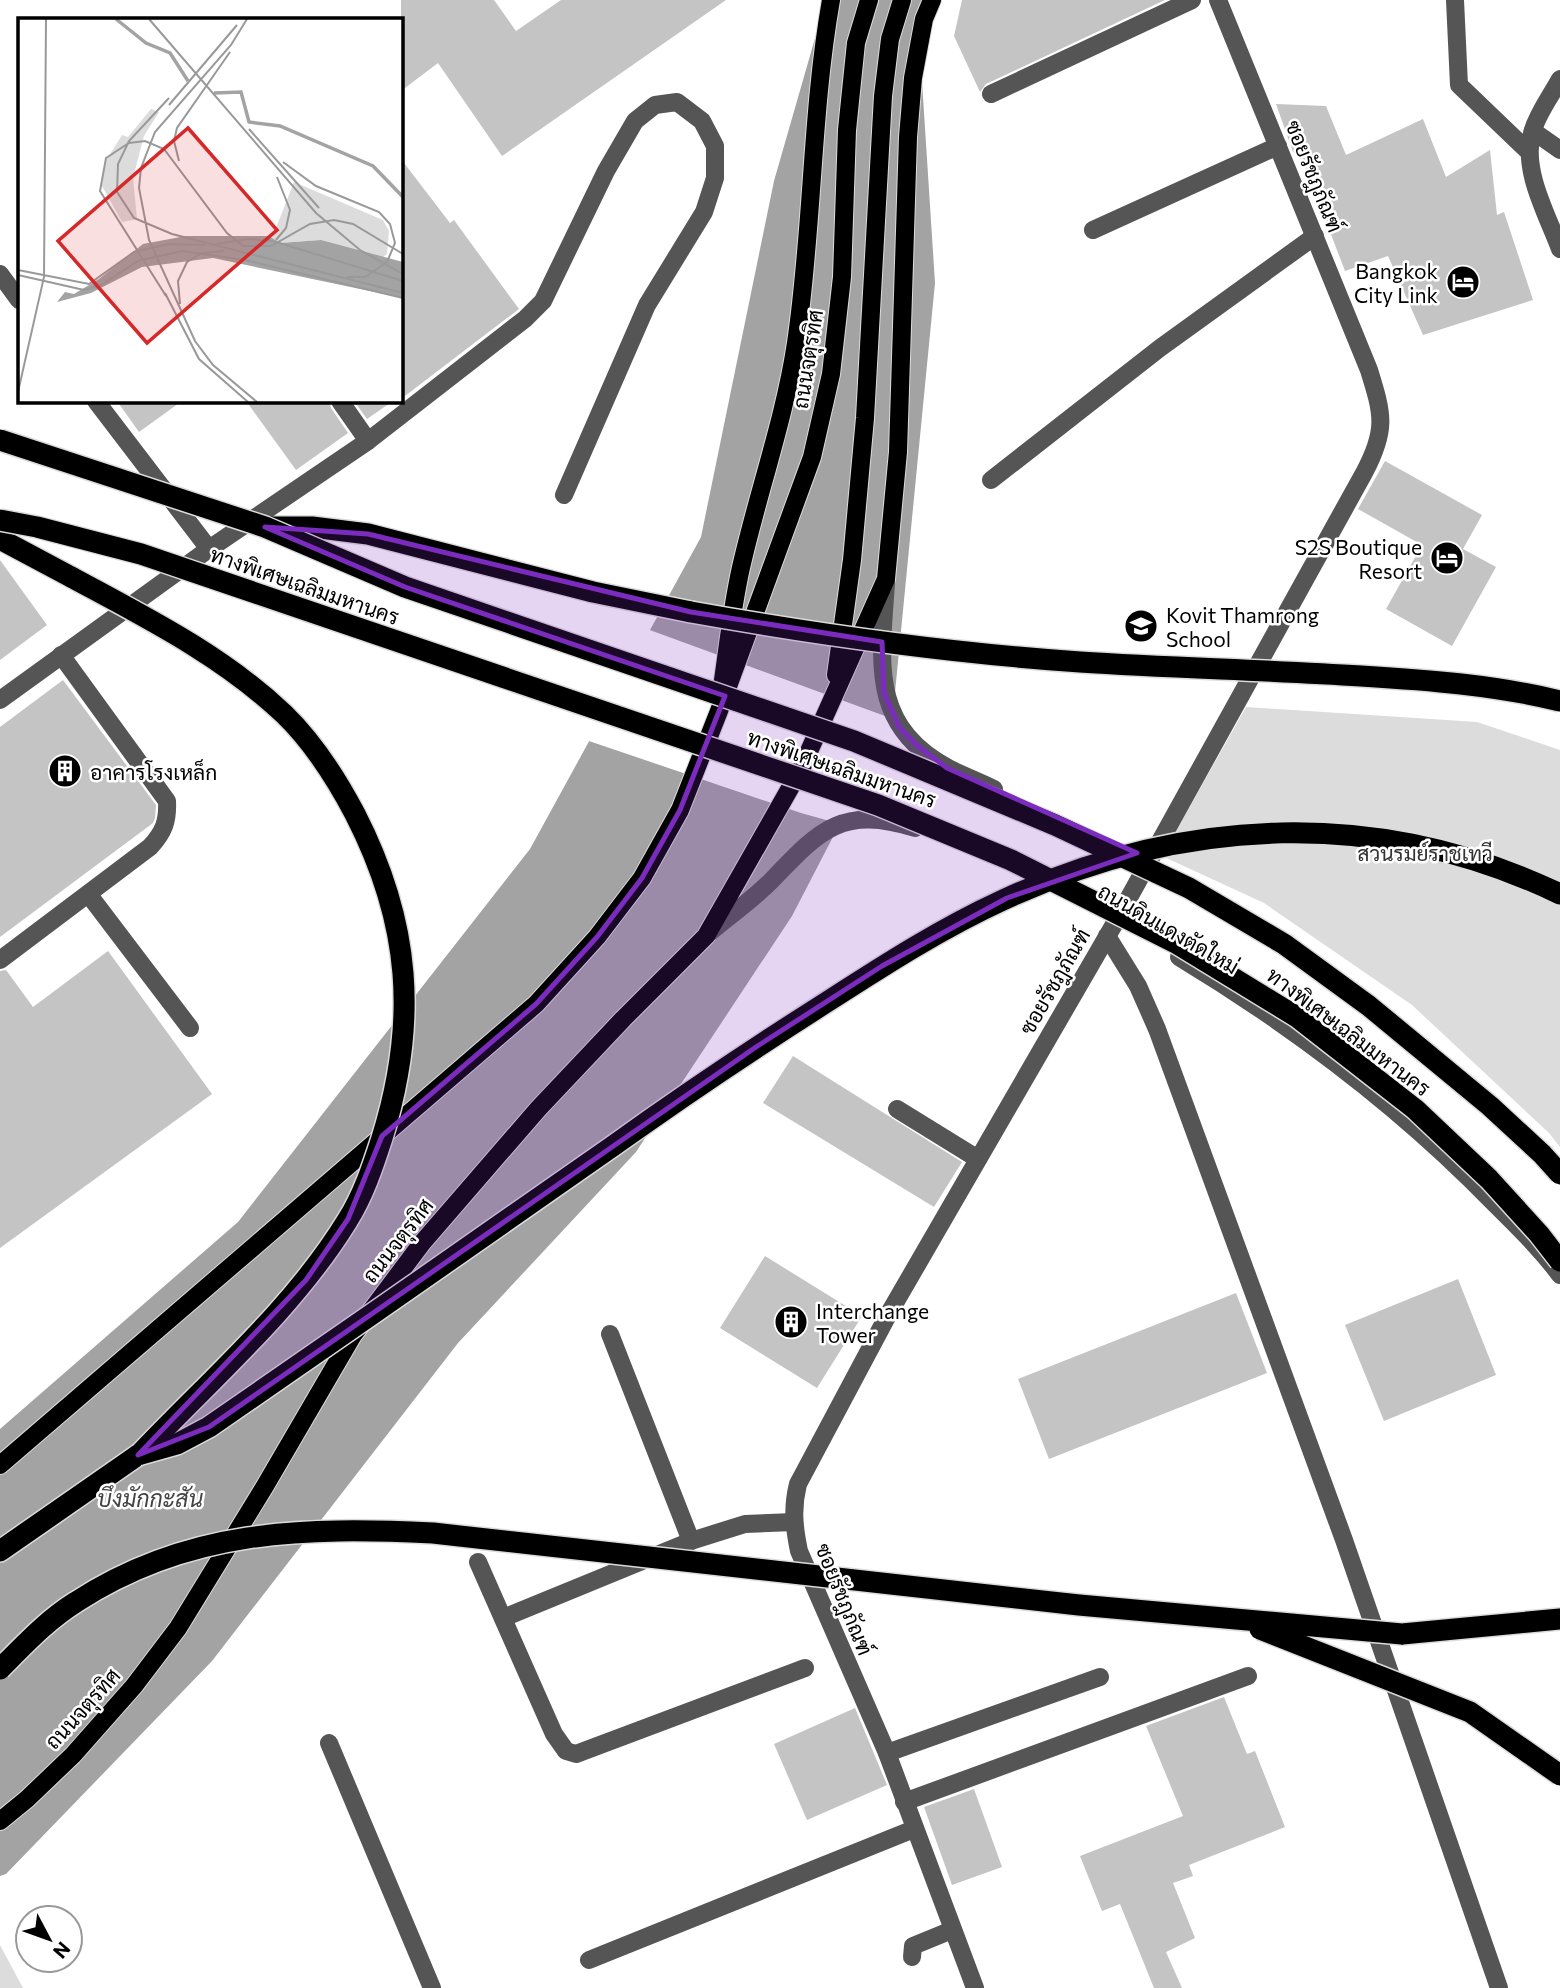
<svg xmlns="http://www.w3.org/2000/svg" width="1560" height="1988" font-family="Commissioner,Sarabun,sans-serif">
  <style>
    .green { fill: #dcdcdc }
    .water { fill: #a3a3a3 }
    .pier { fill: #fff }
    .building { fill: #c4c4c4 }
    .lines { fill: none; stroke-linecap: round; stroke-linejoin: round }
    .major-casing { stroke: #dbdbdb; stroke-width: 20 }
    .highway-casing { stroke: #dbdbdb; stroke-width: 24 }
    .minor { stroke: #555; stroke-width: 18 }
    .major { stroke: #000; stroke-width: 18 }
    .highway { stroke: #000; stroke-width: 21 }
    .highway-bridge-casing { stroke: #dbdbdb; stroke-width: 24; stroke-linecap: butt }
    .highway-bridge { stroke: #000; stroke-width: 21 }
    .marked { fill: #7b2cbf; fill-opacity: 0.2; stroke: #7b2cbf; stroke-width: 5; stroke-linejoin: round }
    .labels { text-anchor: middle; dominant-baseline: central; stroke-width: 5; stroke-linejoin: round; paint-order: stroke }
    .street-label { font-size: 21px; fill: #000; stroke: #fff }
    .poi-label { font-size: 21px; fill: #000; stroke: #fff; text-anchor: start }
    .park-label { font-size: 21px; fill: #333; stroke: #fff }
    .water-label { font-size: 23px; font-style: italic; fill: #444; stroke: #fff }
    .inset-river { fill: none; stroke: #a3a3a3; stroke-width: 3.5 }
    .inset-road { fill: none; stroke: #999; stroke-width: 2 }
    .view { fill: #d62828; fill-opacity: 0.15; stroke: #d62828; stroke-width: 3.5 }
    .inset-edge { fill: none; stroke: #000; stroke-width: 3.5 }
  </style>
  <rect width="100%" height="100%" fill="#fff"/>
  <g class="green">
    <path d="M1246,707L1477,722L1560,750V1147L1549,1133L1412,1005L1264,903L1162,856Z"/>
    <path d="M0,1945L23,1988H0Z"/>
  </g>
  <path class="water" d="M826,0H934L921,66L935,283L892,723L792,916L636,1152L458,1343L212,1661L6,1874L0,1876V1429L238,1222L530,849L701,537L774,181Z"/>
  <path class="pier" d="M647,629L896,720L844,825L801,813L586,740Z"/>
  <g class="building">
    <path d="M401,0H494L516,31L561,0H726L502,156L438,63L401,91Z"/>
    <path d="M962,0H1165L986,84L980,92L954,36Z"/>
    <path d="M1276,104L1326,106L1346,155L1423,119L1446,177L1490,150L1497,215L1504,212L1533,300L1423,335L1388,256L1345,271L1299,151L1293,152Z"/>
    <path d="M401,159L450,223L454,220L519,309L401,399Z"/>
    <path d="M117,401H182L139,432Z"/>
    <path d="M246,401H329L331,408L348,433L296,470Z"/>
    <path d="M354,401H393L367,419Z"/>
    <path d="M1385,461L1482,515L1463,549L1496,567L1452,646L1386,609L1422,545L1358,509Z"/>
    <path d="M0,560L47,625L0,660Z"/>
    <path d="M63,680L156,805L155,818L153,823L0,937V727Z"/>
    <path d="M108,951L212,1094L0,1248V971L6,970L33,1007Z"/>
    <path d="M793,1056L962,1162L934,1207L763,1103Z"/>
    <path d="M765,1256L862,1316L817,1388L720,1328Z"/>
    <path d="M1458,1279L1496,1375L1384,1421L1345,1325Z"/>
    <path d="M1236,1293L1267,1373L1049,1459L1018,1379Z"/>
    <path d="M1224,1697L1247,1754L1255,1751L1285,1827L1189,1865L1193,1876L1173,1883L1195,1938L1166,1952L1182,1988H1154L1120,1904L1102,1911L1080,1856L1183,1816L1146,1726Z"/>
    <path d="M855,1708L887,1785L807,1820L774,1744Z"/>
    <path d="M974,1789L1002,1867L952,1885L924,1807Z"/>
  </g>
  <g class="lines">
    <defs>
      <g id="major">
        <path d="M836,675L852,560L865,418L883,96L890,39L902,0"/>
        <path d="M723,680C729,639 733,599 743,559C760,487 785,416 796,343C813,229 811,113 831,0"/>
        <path d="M0,1465L536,1004L597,937L642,878L680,810L719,711L812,457L831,374L842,277L847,130L856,43L869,0"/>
        <path d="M0,1821L27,1799L73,1755L134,1686L178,1628L265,1486L353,1335L422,1243L538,1109L623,1019L706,936L802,767L886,579L898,452L908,137L913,78L924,19L932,0"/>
      </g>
      <g id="highway">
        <path d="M265,527H312L368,534L593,592L691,612"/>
        <path d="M0,539L73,578"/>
        <path d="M0,1551L138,1455"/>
        <path d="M1402,1634L1560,1619"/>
      </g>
    </defs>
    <use href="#major" class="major-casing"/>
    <use href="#highway" class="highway-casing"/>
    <g class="minor">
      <path d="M1455,0L1459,85L1529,152"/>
      <path d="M1560,79C1551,96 1537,114 1532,133C1522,171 1547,214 1560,249"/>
      <path d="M991,94L1192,0"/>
      <path d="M1533,131L1560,150"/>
      <path d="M1093,230L1278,146"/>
      <path d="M0,274L19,300"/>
      <path d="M96,401L209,549"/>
      <path d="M340,401L368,441"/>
      <path d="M991,480L1160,348L1315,236"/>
      <path d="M886,583C881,660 868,726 950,769C964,776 980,782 994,789"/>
      <path d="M0,700L209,549L368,441L525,319L543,301L606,171L635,121L655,105L677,102L702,121L715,146V178L704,212L647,305L564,495"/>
      <path d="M89,895L190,1028"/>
      <path d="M709,933C729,916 752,900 771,881C819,831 841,805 915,828"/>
      <path d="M1107,936L1138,986L1157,1029L1344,1540L1499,1988"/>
      <path d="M1179,957C1293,1026 1402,1108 1495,1204C1518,1227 1541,1249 1560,1275"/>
      <path d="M0,960L150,847C164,832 168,821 167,801L61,655"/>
      <path d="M897,1109L978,1159"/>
      <path d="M610,1334L691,1541"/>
      <path d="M478,1562L554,1734L566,1751L576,1754L805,1668"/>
      <path d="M503,1618L691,1541L745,1524L794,1522"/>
      <path d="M329,1743L432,1988"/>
      <path d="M887,1753L1100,1677"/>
      <path d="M904,1802L1248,1676"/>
      <path d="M912,1957L913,1946L952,1930"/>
      <path d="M589,1960L914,1829"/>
      <path d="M975,1988L887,1753L799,1551C794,1527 792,1508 798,1484L888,1315L1116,921L1364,473C1387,430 1383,415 1369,370L1218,0"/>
    </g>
    <use href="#major" class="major"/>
    <use href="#highway" class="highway"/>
    <defs>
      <g id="highway-bridge">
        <path d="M0,440L265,527L405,587L854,741L1055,825L1189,888L1284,944L1369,1006L1490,1106L1542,1154L1560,1174"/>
        <path d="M0,520L37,527L141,554L878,805L1011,860L1176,943L1297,1017L1415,1109L1489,1179L1539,1234L1560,1261"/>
        <path d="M73,578C147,618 223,656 284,714C313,742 336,778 355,814C411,923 418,1022 382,1138C373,1166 363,1196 347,1221C293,1309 211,1379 140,1454"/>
        <path d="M691,612C820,635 949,653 1080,662C1173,668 1267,670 1361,676C1427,680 1495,685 1560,701"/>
        <path d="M138,1455L177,1444L209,1427C344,1334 479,1240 613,1146C684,1095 756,1047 830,1000C886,964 942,928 1003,900C1184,816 1379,807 1560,894"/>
        <path d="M1260,1629L1470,1712L1560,1775"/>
        <path d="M0,1669C24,1645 47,1620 76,1602C188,1529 304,1527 433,1533L1079,1605L1402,1634"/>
      </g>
    </defs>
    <use href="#highway-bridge" class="highway-bridge-casing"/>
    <use href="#highway-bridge" class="highway-bridge"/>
  </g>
  <path class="marked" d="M265,527L368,534L691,612L882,642L884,693L900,728L918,746L947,768L1137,853L1007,898L882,966L756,1047L209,1427L138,1455L306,1280L348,1219L382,1136L536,1004L597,937L642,878L680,810L725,696L405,587Z"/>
  <defs>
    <symbol id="hotel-disc" viewBox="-11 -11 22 22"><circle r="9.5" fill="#000" stroke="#fff"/><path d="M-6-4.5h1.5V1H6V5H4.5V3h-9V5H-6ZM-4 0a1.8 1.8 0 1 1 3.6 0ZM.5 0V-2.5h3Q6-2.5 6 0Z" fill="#fff"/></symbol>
    <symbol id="school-disc" viewBox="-11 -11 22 22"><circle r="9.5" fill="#000" stroke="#fff"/><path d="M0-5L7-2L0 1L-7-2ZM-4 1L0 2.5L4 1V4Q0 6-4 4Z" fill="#fff"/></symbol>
    <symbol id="building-disc" viewBox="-11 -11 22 22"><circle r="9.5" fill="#000" stroke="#fff"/><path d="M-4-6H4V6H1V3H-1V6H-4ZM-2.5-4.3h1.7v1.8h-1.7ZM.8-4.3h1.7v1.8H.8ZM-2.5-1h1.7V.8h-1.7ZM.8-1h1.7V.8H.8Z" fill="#fff"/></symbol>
  </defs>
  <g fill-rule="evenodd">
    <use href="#hotel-disc" x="1444" y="263" width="38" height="38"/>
    <use href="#hotel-disc" x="1428" y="539" width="38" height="38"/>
    <use href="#school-disc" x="1122" y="607" width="38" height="38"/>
    <use href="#building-disc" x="46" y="752" width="38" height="38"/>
    <use href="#building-disc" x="772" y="1303" width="38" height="38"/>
  </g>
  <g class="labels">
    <g class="street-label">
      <text transform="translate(1315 176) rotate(68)">ซอยรัชฎภัณฑ์</text>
      <text transform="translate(807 359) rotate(-81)">ถนนจตุรทิศ</text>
      <text transform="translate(305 585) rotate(19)">ทางพิเศษเฉลิมมหานคร</text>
      <text transform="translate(842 768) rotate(19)">ทางพิเศษเฉลิมมหานคร</text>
      <text transform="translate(1169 928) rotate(30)">ถนนดินแดงตัดใหม่</text>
      <text transform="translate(1054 981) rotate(-60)">ซอยรัชฎภัณฑ์</text>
      <text transform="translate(1349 1031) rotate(37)">ทางพิเศษเฉลิมมหานคร</text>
      <text transform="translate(397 1240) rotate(-52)">ถนนจตุรทิศ</text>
      <text transform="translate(845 1599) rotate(68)">ซอยรัชฎภัณฑ์</text>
      <text transform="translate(82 1708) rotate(-48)">ถนนจตุรทิศ</text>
    </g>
    <g class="poi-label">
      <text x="1438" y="270" text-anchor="end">Bangkok<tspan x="1438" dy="24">City Link</tspan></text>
      <text x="1422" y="546" text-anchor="end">S2S Boutique<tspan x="1422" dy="24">Resort</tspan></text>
      <text x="1166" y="614">Kovit Thamrong<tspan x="1166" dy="24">School</tspan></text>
      <text x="90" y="771">อาคารโรงเหล็ก</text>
      <text x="816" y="1310">Interchange<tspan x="816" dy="24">Tower</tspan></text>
    </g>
    <g class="park-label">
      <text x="1425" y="852">สวนรมย์ราชเทวี</text>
    </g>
    <g class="water-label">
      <text x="150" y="1498">บึงมักกะสัน</text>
    </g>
  </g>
  <g transform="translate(18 18)">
    <rect width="385" height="385" fill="#fff"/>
    <path d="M133,91L141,94L126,118L115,160L119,201L104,204L84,168L87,144L104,117L110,119ZM276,164L365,202L371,213L369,236L363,241L303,222L262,225L254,220Z" fill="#dcdcdc"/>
    <path d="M168,218H251L262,225L303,222L385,244V280L195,240L124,249L73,275L39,284L47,274L56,276L81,261L125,226Z" fill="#a3a3a3"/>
    <path class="inset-river" d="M98,1L128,25L152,35L170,63M196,75L223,74L231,104L262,108L355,148L385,179"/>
    <path class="inset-road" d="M131,1L298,195L342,232L385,256M229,1L213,27L137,114L123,150L121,170L131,222L177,323L195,347L239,384M151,80L111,123L100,146L99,174L116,200L154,216L385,275M151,87L219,7M231,111L301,190M161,143L156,123L159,110L212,34M265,144L298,168L361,194L372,206L377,225L369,244L347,259H329M258,222L268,210L272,192L259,159M198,226L231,221L255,223L385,263M0,252L71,266L116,234L150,226L187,227M0,257L66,272L83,267L120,243L164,233L227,242L385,280M147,275L181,341L230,384M148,278L82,173L88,140L111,125L127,123L146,131L209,215L225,228H253L292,206L316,202L335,206L385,236M162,286L160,263L169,244L184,235L206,233M0,374L26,259L28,1"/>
    <path class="view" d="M170,110L259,212L129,325L40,223Z"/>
    <rect width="385" height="385" class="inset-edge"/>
  </g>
  <g transform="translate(49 1939) rotate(131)"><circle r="33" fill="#ffffff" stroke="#999999" stroke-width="2"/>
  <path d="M0-5L12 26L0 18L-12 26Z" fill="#000000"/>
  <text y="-10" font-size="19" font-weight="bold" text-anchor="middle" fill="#000000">N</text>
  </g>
</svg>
